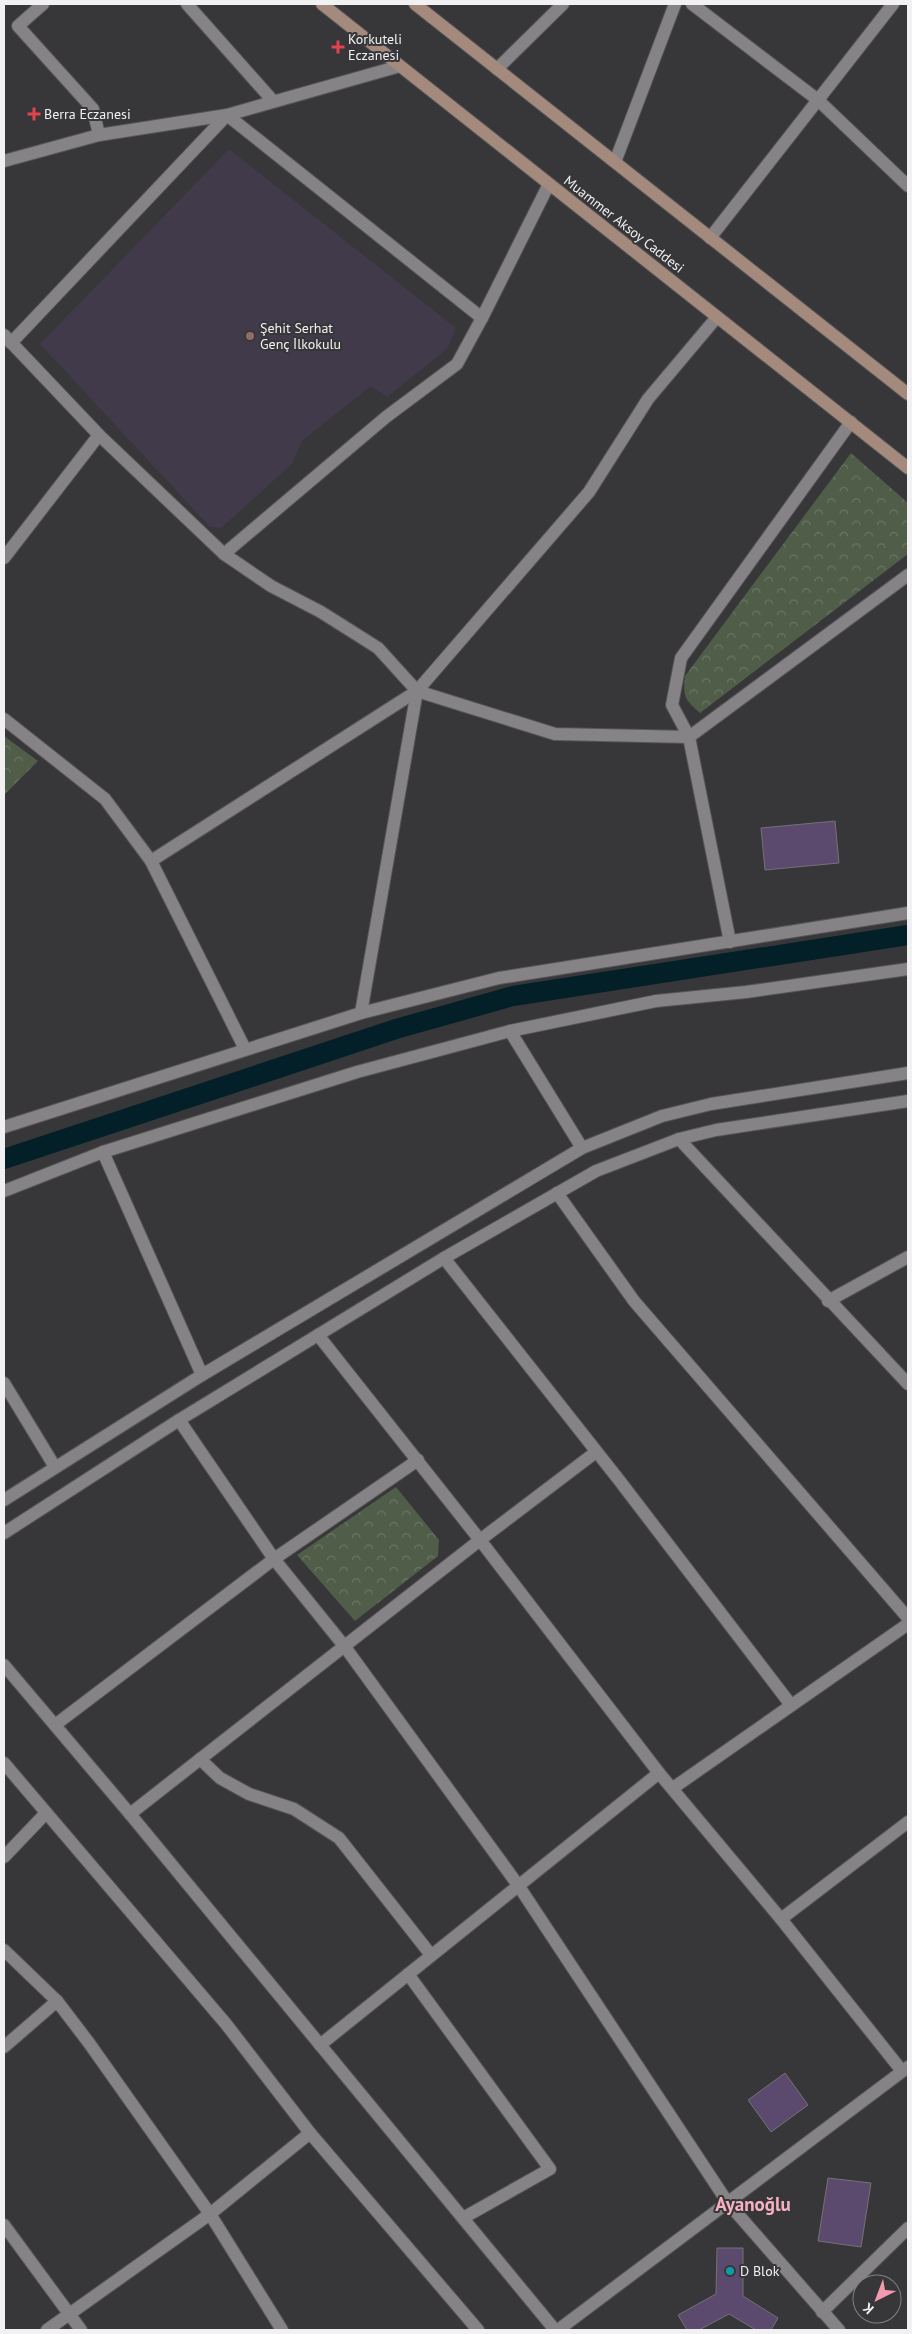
<svg xmlns="http://www.w3.org/2000/svg" width="912" height="2334" font-family="'PT Sans',sans-serif">
  <style>
    .education { fill: #413a4b }
    .park { fill: url(#park-crowns) }
    .lines { fill: none; stroke-linecap: round; stroke-linejoin: round }
    .canal { stroke: #031f27; stroke-width: 20 }
    .building { fill: #5b4a6e; stroke: #737275 }
    .minor-casing { stroke: #565456; stroke-width: 14 }
    .tertiary-casing { stroke: #565456; stroke-width: 14 }
    .secondary-casing { stroke: #565456; stroke-width: 14 }
    .minor { stroke: #858385; stroke-width: 12 }
    .tertiary { stroke: #858385; stroke-width: 12 }
    .secondary { stroke: #a38a7c; stroke-width: 12 }
    .health-dot { fill: #e0444e; stroke: #373638; stroke-width: 2 }
    .education-dot { fill: #8d6e63; stroke: #373638; stroke-width: 2 }
    .culture-dot { fill: #0f9aa8; stroke: #373638; stroke-width: 2 }
    .labels { text-anchor: middle; dominant-baseline: central; stroke-width: 4; stroke-linejoin: round; paint-order: stroke }
    .poi-label { font-size: 14px; fill: #f1f0f2; stroke: #373638; text-anchor: start }
    .street-label { font-size: 14px; fill: #f1f0f2; stroke: #373638 }
    .district-label { font-size: 19px; font-weight: bold; fill: #f6b2c0; stroke: #373638 }
  </style>
  <defs>
    <pattern id="park-crowns" width="20" height="18" patternUnits="userSpaceOnUse" patternTransform="scale(1.25)"><rect width="20" height="18" fill="#505e49"/><path d="M2 6a3 3 0 1 1 6 0M12 15a3 3 0 1 1 6 0" fill="none" stroke="#6a7564"/></pattern>
  </defs>
  <rect width="100%" height="100%" fill="#373638"/>
  <path class="education" d="M229,149L456,328L447,349L387,397L371,386L302,441L292,464L221,528L210,527L40,344Z"/>
  <g class="park">
    <path d="M851,453L908,503V554L700,713C684,699 683,697 685,676Z"/>
    <path d="M4,736L38,761L4,795Z"/>
    <path d="M396,1487L439,1540L438,1556L355,1621L297,1555Z"/>
  </g>
  <g class="lines">
    <path class="canal" d="M4,1159L396,1029L513,996L908,935"/>
  </g>
  <g class="building">
    <path d="M835,821L839,863L765,870L761,828Z"/>
    <path d="M785,2073L808,2105L771,2132L748,2100Z"/>
    <path d="M828,2178L871,2183L861,2247L818,2241Z"/>
    <path d="M717,2248H743V2296L778,2318L771,2330H756L729,2314L699,2330H687L678,2315L716,2294Z"/>
  </g>
  <g class="lines">
    <defs>
      <g id="minor">
        <path d="M43,4L18,26L93,109L99,135"/>
        <path d="M187,4L273,101"/>
        <path d="M692,4L818,100L908,186"/>
        <path d="M497,69L563,4"/>
        <path d="M4,161L99,135L227,115L400,66"/>
        <path d="M615,162L675,4"/>
        <path d="M710,238L893,4"/>
        <path d="M4,335L99,435L224,554L271,586L321,612L378,648L417,691L555,734L689,737L672,705L681,658L851,422"/>
        <path d="M11,343L227,115L482,318"/>
        <path d="M224,554L386,417L457,364L482,318L549,184"/>
        <path d="M4,558L99,435"/>
        <path d="M4,719L105,799L151,861L245,1049"/>
        <path d="M151,861L417,691"/>
        <path d="M730,942L689,737L908,575"/>
        <path d="M361,1013L417,691L589,492L648,399L717,317"/>
        <path d="M510,1031L582,1148"/>
        <path d="M4,1127L361,1013L499,978L908,913"/>
        <path d="M679,1139L908,1384"/>
        <path d="M103,1152L202,1375"/>
        <path d="M4,1191L103,1152L357,1072L510,1031L656,1001L746,992L908,969"/>
        <path d="M557,1193L634,1301L908,1618"/>
        <path d="M444,1258L619,1480L791,1705"/>
        <path d="M828,1301L908,1257"/>
        <path d="M318,1335L480,1540L659,1773L781,1919L902,2071"/>
        <path d="M4,1383L55,1467"/>
        <path d="M179,1420L274,1559L345,1647L518,1885L728,2203L839,2330"/>
        <path d="M55,1725L274,1559L418,1460"/>
        <path d="M200,1759L220,1778L249,1794L294,1809L339,1838L431,1955"/>
        <path d="M673,1788L908,1624"/>
        <path d="M130,1814L480,1540L596,1452"/>
        <path d="M4,1857L46,1813"/>
        <path d="M781,1919L908,1822"/>
        <path d="M4,1950L57,2001L89,2043L210,2214L282,2330"/>
        <path d="M408,1974L550,2169L463,2218"/>
        <path d="M320,2045L659,1773"/>
        <path d="M4,2047L57,2001"/>
        <path d="M4,2225L81,2330"/>
        <path d="M822,2312L908,2228"/>
        <path d="M47,2330L210,2214L310,2133"/>
        <path d="M558,2330L908,2067"/>
      </g>
      <g id="tertiary">
        <path d="M4,1500L202,1375L582,1148L662,1116L711,1104L908,1073"/>
        <path d="M4,1533L179,1420L318,1335L444,1258L596,1171L679,1139L716,1130L908,1101"/>
        <path d="M4,1665L130,1814L555,2330"/>
        <path d="M4,1763L226,2024L310,2133L478,2330"/>
      </g>
      <g id="secondary">
        <path d="M322,4L908,468"/>
        <path d="M415,4L908,394"/>
      </g>
    </defs>
    <use href="#minor" class="minor-casing"/>
    <use href="#tertiary" class="tertiary-casing"/>
    <use href="#secondary" class="secondary-casing"/>
    <use href="#minor" class="minor"/>
    <use href="#tertiary" class="tertiary"/>
    <use href="#secondary" class="secondary"/>
  </g>
  <g class="health-dot">
    <path d="M335.5 39.5h5v5h5v5h-5v5h-5v-5h-5v-5h5z"/>
    <path d="M31.5 106.5h5v5h5v5h-5v5h-5v-5h-5v-5h5z"/>
  </g>
  <circle class="education-dot" cx="250" cy="336" r="5"/>
  <circle class="culture-dot" cx="730" cy="2271" r="5"/>
  <g class="labels">
    <g class="poi-label">
      <text x="348" y="39">Korkuteli<tspan x="348" dy="16">Eczanesi</tspan></text>
      <text x="44" y="114">Berra Eczanesi</text>
      <text x="260" y="328">Şehit Serhat<tspan x="260" dy="16">Genç İlkokulu</tspan></text>
      <text x="740" y="2271">D Blok</text>
    </g>
    <g class="street-label">
      <text transform="translate(624 224) rotate(38)">Muammer Aksoy Caddesi</text>
    </g>
    <g class="district-label">
      <text x="753" y="2204">Ayanoğlu</text>
    </g>
  </g>
  <rect width="912" height="2334" fill="none" stroke="#f1f0f2" stroke-width="10"/>
  <g transform="translate(877 2299) rotate(222)"><circle r="24" fill="#373638" stroke="#818082"/>
  <path d="M0-4L9 19L0 12L-9 19Z" fill="#f29aae"/>
  <text y="-8" font-size="14" font-weight="bold" text-anchor="middle" fill="#f1f0f2">K</text>
  </g>
</svg>
